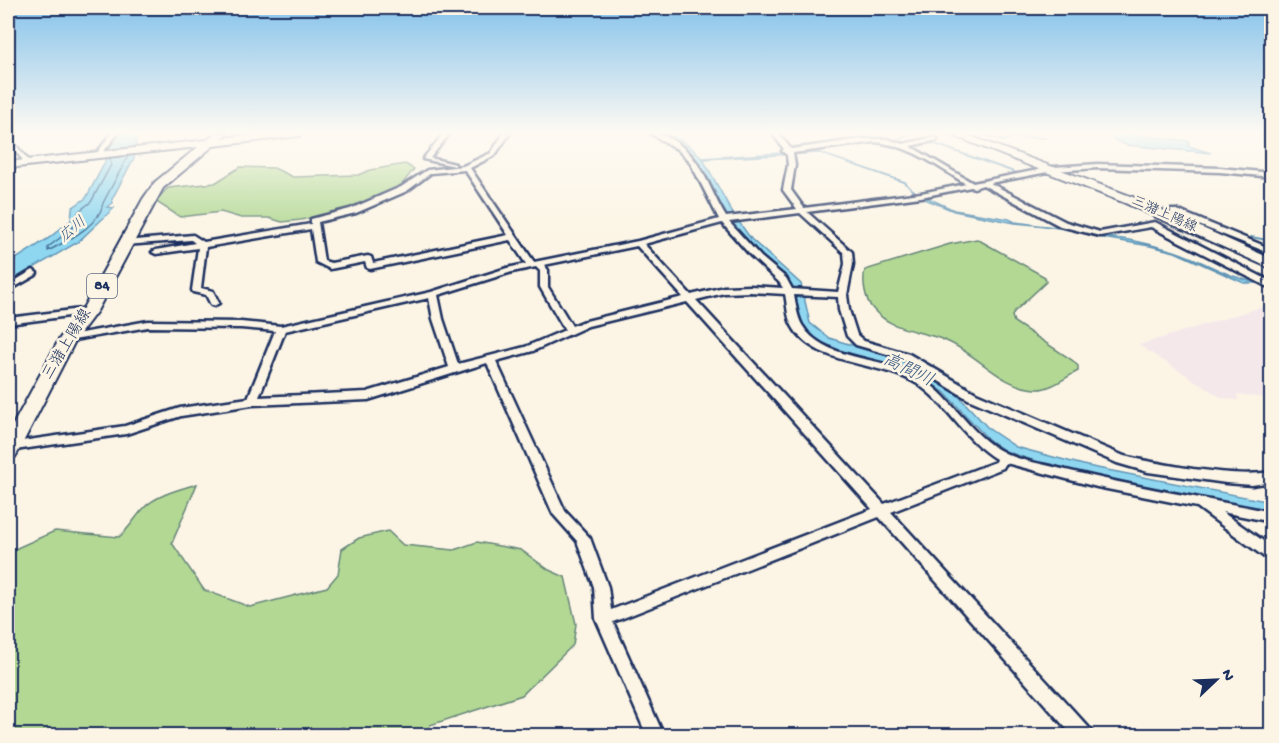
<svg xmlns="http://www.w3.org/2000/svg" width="1279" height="743" font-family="'Gochi Hand','Klee One',sans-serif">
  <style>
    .built { fill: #f4e8eb }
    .green { fill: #b2d894; stroke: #668479; stroke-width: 1.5 }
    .water { fill: #8fd7f0; stroke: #6194b6; stroke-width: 1.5 }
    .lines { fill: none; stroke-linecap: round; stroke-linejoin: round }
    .shore { stroke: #497298; stroke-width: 1.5 }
    .stream { stroke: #6194b6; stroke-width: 2 }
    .minor-casing { stroke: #1b2f5e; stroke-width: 5 }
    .primary-casing { stroke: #1b2f5e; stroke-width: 4 }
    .minor { fill: #fcf5e5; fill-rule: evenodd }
    .primary { fill: #fcf5e5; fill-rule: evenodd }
    .labels { text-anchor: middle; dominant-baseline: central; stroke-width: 5; stroke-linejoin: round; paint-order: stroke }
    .far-street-label { font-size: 14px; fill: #1b2f5e; stroke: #fcf5e5 }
    .far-water-label { font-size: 15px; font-style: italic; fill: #385982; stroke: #fcf5e5 }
    .shield { fill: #fcf5e5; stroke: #5e6a86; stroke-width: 1.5 }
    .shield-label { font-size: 15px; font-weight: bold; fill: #1b2f5e }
    .street-label { font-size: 16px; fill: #1b2f5e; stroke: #fcf5e5 }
    .water-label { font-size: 18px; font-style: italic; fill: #385982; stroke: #fcf5e5 }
  </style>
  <rect width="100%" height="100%" fill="#fcf5e5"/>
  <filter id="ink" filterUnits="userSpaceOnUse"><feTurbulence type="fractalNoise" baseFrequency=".0167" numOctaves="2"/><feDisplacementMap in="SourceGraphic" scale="12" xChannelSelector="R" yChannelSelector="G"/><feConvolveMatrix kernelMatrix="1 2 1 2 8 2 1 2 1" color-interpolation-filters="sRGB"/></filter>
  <g filter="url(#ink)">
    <path class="built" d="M1271,304V399L1237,394L1238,400L1222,398L1139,345Z"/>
    <g class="green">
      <path d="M405,164L414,169L400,187L355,207L301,220L282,222L269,218H241L221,212L180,217L155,201L168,188L215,183L240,167L274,168L293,177L358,175L370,170Z"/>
      <path d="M977,239L1045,277L1046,282L1014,312L1012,316L1014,322L1072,360L1078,366V371C1066,377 1050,390 1036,389C1001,388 976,352 944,340C919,330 892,331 873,309C865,300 862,281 865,270L950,244Z"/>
      <path d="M197,484L172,543L204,590L250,607L327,587L338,574L342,549L359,538L388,531L403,545L454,550L477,542L521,550L549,570L565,577L576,624L573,645L522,695L430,725L427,735H352L343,727L318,736L8,735V552L55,531L119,537C131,527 134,518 144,508C156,495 181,489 197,484Z"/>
    </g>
    <g class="water">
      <path d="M120,133H137L134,158L112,199L113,203L107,207L114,208L78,242L8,283V264L49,238L71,220L72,208L86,198L105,162L106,151Z"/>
      <path d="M658,133C675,133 690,146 702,158L814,151L905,182L913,191L954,210L1009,219L1015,222C1045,226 1073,229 1102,237C1106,238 1111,237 1115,238C1134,240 1156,246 1174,251C1205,261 1227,278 1260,283H1244L1175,252L1150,246L1103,238L1068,228L1015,223L954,211L925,199L903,182L820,153L703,159L732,212L751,239L801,284L810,323L829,338L914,364L952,389L989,429L1016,447L1087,466L1271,502V511L1209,500L1052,467L1005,451L988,439L944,392L922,379L898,367L838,350L817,340L801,325L792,285L743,238L725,213L696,158L684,146Z"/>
      <path d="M1118,133L1189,141L1188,146L1211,153L1126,145L1114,140L1111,134Z"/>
    </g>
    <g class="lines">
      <path class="shore" d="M110,158L111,165L91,202L79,211L76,223L68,232L48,247V251C66,241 100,226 103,203L128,156"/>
      <g class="stream">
        <path d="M978,133L1004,141L1012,137L1045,138"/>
        <path d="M895,141L910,133"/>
        <path d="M914,145L932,143L1017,173"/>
        <path d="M1251,237L1272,241"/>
      </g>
      <defs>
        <g id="minor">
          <path d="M112,133H118L101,155H97L96,154Z"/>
          <path d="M444,133H450L430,158L455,164V166L423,159Z"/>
          <path d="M504,133H510L495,155L470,168L534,262L638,241L719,219L690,162L677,149L650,133C659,133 665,136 672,140C702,156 709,190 726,217L797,209L783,190L788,165L787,155L782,151L784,149L772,133H778L791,149L862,139H887L903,144L935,137L937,138V140L910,146L973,183L1053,167L1098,164L1220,168L1272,173V177L1220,172L1098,168L1053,171L990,183L1066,222L1100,232L1155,222L1272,282V289L1151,227L1100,236L1060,226L983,185L974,188L971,187L921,197L807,212L852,252L853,264L847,295L849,310L857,335L864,341L909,354L976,393L1124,456C1147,462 1170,465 1193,469C1220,472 1245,476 1272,472V482L1252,485L1226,483L1148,472L1117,463L968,399L901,358L856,345L847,336L839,310L838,297L794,295C796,305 797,316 802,325C823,360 880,357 913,373C951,392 967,435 1005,453C1020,461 1049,465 1066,470C1134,487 1203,498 1272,512V522L1222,512L1272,547V561L1267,559L1197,507L1097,487L1006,463L1003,468L891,512L1091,730L1093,736H1073L879,517L613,622L664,736H647L596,619L594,587L577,541L553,514L487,363L368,400L252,405L181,416L126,434L8,451V443L125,426L180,408L248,398L275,331L241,328L148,327L68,341L65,340L63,338L65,336L148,321L241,322L281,326L431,292L507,268L526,264L510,240L370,269L367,268L365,262L330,269L316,262L311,229L206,247L201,288L213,291L219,303L214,306L211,305L206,295L193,292L192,290L198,248L156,254L152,252L156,250L195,243L191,240L125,245L121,243L125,241L193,235L204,242L311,224V219L350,209L401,187L427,170L463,166L491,153ZM874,142C908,144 937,166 966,184L921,193L804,208L791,190L795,165L793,153ZM465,170L508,235L373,263L371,257L368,256L331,263L324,261L318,222L356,213L407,191L431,173ZM800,213L844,253L845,264L838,292L792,289L786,278L761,257L729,222ZM722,223L751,256L779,282L783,288L750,286L724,287L691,295L644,244ZM637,246L683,297L582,322L572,326L548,287V270L544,265ZM536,267L540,271V287L565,330L525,347L458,364L443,319L438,295L512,272ZM750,292L785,294C787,303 787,313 790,321C808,366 880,361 916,383C947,403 964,440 996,459L995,462L884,504L696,300L724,293ZM429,298L433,319L449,367L367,392L259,397L285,331ZM687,302L872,509L611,610L608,587L590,538L565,511L496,361L533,351L588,326Z"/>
          <path d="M1262,133L1272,134V138Z"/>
          <path d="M8,136L29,161V163H25L8,141Z"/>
          <path d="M1171,210H1177L1272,249V254L1171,214Z"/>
          <path d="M33,270L37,273L36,275L8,291V285Z"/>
          <path d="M89,308L92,309L94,311L92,313L8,324V318Z"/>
        </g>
        <g id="primary">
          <path d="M216,133H227L222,138L270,133H304L299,136L213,146L163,188L97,311L76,339L18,452L15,457L8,459V434L60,338L82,310L143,199L155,182L198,147L8,168V162L207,140Z"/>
          <path d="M947,133H962L1133,197L1272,259V269L1125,203Z"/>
        </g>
      </defs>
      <use href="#minor" class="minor-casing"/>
      <use href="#primary" class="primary-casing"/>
      <use href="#minor" class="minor"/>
      <use href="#primary" class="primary"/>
    </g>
  </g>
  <linearGradient id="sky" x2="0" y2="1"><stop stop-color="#84c2eb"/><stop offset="0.56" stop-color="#fefaf3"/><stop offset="1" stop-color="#fefaf3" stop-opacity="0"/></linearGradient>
  <rect width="1279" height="237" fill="url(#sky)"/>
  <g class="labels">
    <g class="far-street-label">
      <text transform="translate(1164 215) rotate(24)">三潴上陽線</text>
    </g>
    <g class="far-water-label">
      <text transform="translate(73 230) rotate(-40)">広川</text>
    </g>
    <rect class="shield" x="87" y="274" width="30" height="24" rx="4.5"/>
    <g class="shield-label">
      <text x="102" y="286">84</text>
    </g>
    <g class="street-label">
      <text transform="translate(68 345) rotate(-59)">三潴上陽線</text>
    </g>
    <g class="water-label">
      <text transform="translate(908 371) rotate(26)">高間川</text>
    </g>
  </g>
  <rect width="1279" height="743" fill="none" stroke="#fcf5e5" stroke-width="30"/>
  <rect x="15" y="15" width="1249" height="713" fill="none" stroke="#1b2f5e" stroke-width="2" filter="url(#ink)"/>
  <g transform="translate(1216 680) rotate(67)" stroke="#fcf5e5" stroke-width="4.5" paint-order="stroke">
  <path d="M0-4.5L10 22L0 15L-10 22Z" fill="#1b2f5e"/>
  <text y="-9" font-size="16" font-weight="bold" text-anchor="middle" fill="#1b2f5e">N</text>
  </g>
</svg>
